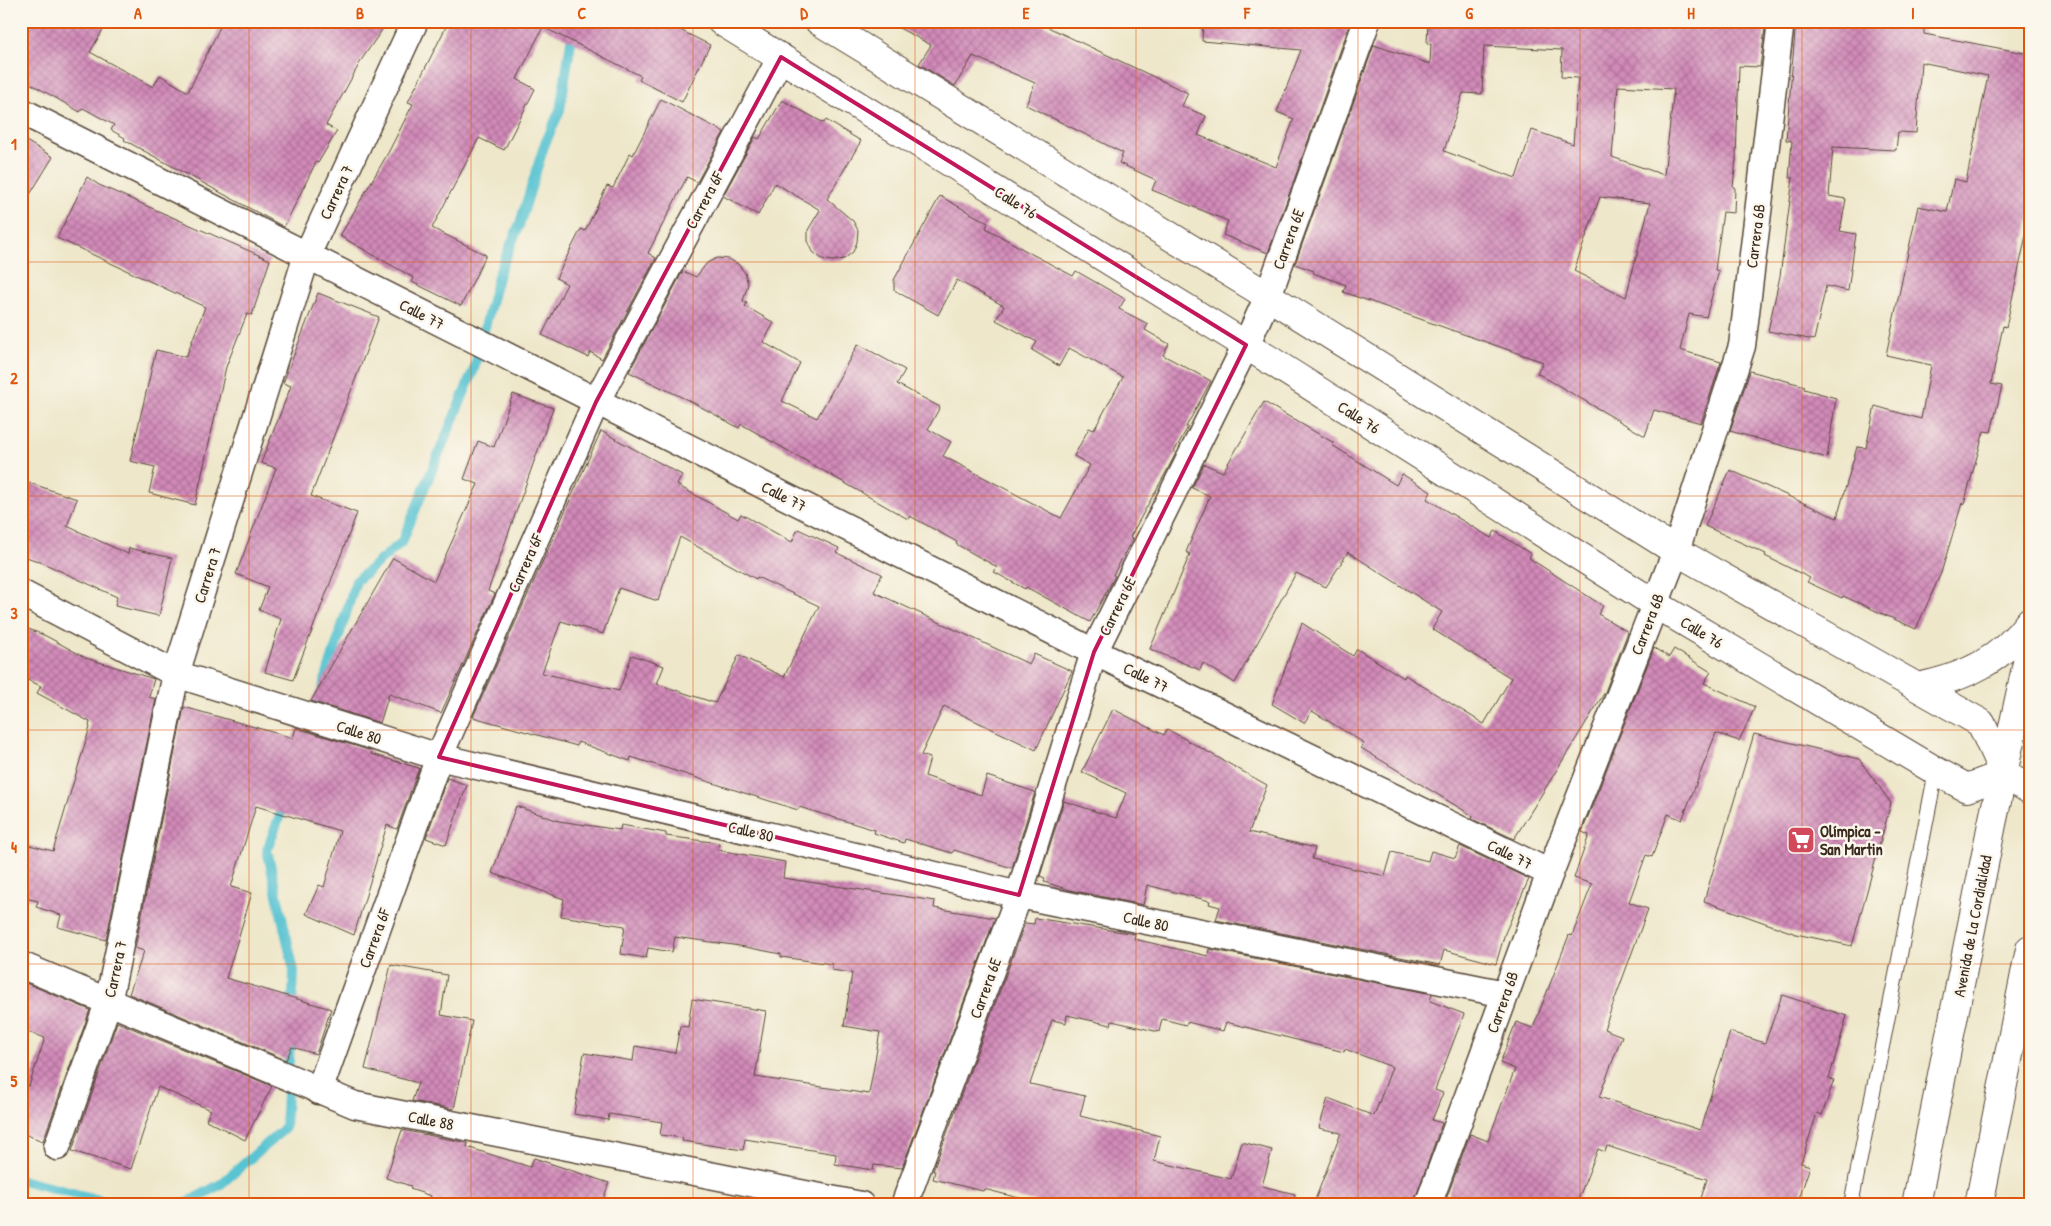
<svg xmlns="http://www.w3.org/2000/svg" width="2051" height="1226" font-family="'Patrick Hand',sans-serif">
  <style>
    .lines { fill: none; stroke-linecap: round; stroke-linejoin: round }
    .stream { stroke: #58c3d1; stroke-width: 10 }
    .building { fill: url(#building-cross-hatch); fill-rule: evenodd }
    .service-casing { stroke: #564638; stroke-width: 16 }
    .minor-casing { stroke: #564638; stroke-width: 29 }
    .tertiary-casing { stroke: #564638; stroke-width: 30 }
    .secondary-casing { stroke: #564638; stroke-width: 30 }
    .service { stroke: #fff; stroke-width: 14 }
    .minor { stroke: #fff; stroke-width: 26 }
    .tertiary { stroke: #fff; stroke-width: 28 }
    .secondary { stroke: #fff; stroke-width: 28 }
    .marked { fill: none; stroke: #c2185b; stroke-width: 4; stroke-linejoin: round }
    .grid { fill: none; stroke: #df570d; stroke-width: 1; stroke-opacity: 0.55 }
    .labels { text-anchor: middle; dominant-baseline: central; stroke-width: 5; stroke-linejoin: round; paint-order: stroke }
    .street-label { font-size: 16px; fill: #3b2a1e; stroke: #fbf7ec }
    .poi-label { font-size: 16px; font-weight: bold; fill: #3b2a1e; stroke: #fbf7ec; text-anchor: start }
    .neatline { fill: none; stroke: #df570d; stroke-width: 2 }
    .grid-label { font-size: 16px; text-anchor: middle; font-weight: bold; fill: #df570d }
  </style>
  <defs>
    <pattern id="building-cross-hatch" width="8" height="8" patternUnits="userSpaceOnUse" patternTransform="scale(1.25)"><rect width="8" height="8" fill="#d28ab9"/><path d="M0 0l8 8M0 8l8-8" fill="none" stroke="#ac7196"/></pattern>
  </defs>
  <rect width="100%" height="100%" fill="#fbf7ec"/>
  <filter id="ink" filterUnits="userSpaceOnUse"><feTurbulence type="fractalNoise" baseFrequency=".02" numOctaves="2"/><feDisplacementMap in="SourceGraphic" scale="10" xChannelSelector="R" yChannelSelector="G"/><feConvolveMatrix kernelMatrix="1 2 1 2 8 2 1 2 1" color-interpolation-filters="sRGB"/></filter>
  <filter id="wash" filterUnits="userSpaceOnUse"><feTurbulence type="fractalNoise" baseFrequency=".0096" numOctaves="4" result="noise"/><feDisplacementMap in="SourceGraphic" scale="20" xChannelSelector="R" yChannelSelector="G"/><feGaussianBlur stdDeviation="1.12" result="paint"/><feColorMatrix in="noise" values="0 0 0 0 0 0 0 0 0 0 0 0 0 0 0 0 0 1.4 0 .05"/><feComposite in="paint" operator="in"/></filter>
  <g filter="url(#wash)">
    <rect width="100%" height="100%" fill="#eee7ca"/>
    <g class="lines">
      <g class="stream">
        <path d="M314,717L356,581L402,542L474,369L499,273L520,223L544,146L560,110L573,29"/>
        <path d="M285,802L267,850L294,971L292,1011"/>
        <path d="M21,1180L120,1205"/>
        <path d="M183,1205L221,1184L285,1128L290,1040"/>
      </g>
    </g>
    <g id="blocks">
      <g class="building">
        <path d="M21,21H108L90,52L153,87L160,75L188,92L223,21H388L362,59L326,125L337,131L318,163L316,162L284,227L124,140L125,138L111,130L114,125L83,108L80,112L21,78Z"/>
        <path d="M449,21H662L710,45L682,102L639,80L641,76L543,27L517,79L535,89L504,150L479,138L432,228L486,255L461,306L412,282L414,278L340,236L388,153L413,104L408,102Z"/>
        <path d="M886,21H1035L1188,93L1182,106L1206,116L1198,135L1276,167L1294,119L1277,112L1301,50L1202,41L1203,21H1351L1268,253L1223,235L1228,221L1152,190L1156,180L1119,163L1123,153L1026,105L1035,83L973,56L955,86L919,64L931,45Z"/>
        <path d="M1428,21H1766L1760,67L1739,66L1736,159L1733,187L1735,188L1734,213L1723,212L1715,270L1719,271L1706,317L1689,314L1680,350L1721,362L1701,423L1654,410L1645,436L1537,373L1543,362L1343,292L1346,285L1313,273L1314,271L1295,264L1374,45L1430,64L1431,44H1427ZM1484,46L1562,50L1561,77L1578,78L1573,144L1532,130L1516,178L1444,151L1463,93L1482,94ZM1618,86L1674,89L1664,175L1612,157ZM1600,197L1650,203L1626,297L1574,271Z"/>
        <path d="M1796,21L1924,29V34L2030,54V217L2006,327L2003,326L1991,384L2002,386L1991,432L1984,431L1964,504L1962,503L1941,573L1916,629L1843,596L1842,598L1807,582L1810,578L1765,556L1766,554L1705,526L1730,470L1837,518L1857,447L1866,448L1875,406L1921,419L1931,365L1886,355L1918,206L1947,212L1954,179L1966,182L1988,76L1921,62L1916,133L1898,132L1896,150L1833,147L1829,196L1846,199L1840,231L1856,234L1848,291L1826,286L1814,340L1768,331L1780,276L1793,178H1789L1792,141L1786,140Z"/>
        <path d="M661,99L724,132L697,182L687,177L648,253L656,258L602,359L590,352L588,357L542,335L567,284L556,278L581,229L585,231L607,186L613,188L630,153L633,155Z"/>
        <path d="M782,100L824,123L826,120L861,141L827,199L853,221L858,230L857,242L853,252L844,259L833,261L822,259L813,252L808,241V230L820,210L775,183L758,215L723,196L755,137L759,139Z"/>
        <path d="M21,138L53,157L21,209Z"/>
        <path d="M87,177L99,185L270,260L252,315L247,314L226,367L195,505L149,493L155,467L130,461L156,350L186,357L205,307L57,238Z"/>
        <path d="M940,196L988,223L986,228L1028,252L1073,276L1076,271L1125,299L1119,309L1148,324L1145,330L1169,344L1163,355L1211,381L1186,427H1188L1174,452L1176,453L1164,476L1130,537L1133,538L1113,575L1115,576L1090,622L1026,587L1025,589L994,572L997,567L956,544L957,542L910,516L908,519L741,424L739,428L694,403L629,372L683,271L696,277L707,263L717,258L729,259L738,264L745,273L748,284L743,301L747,303L745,306L774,323L763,342L800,363L782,401L817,418L858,344L905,370L897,384L940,407L928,429L951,442L943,456L1061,518L1090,465L1074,456L1089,428L1094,430L1123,377L1069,348L1059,366L1032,350L1037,342L996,320L1004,306L957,280L938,315L894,290V280Z"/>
        <path d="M318,293L379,317L311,496L357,513L293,680L265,672L281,619L259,610L268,587L236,574L276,468L261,463L291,386L283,383Z"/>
        <path d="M1750,371L1805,386L1804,389L1836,398L1827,458L1730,431Z"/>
        <path d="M513,394L553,408L488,591L495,594L441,713L389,694L380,723L311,701L393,558L434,581L478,484L464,479L478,441L494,447Z"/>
        <path d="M1264,402L1334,443L1332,445L1396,485L1402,474L1431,492L1427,499L1491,538L1495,531L1531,554L1529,558L1603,606L1598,614L1628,632L1605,692L1514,839L1472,819L1473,816L1361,748L1364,743L1312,711L1304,723L1272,704L1302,623L1353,656L1357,649L1404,678L1405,675L1484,724L1511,678L1432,629L1442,612L1348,552L1326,587L1296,573L1235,683L1203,663L1200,670L1150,649L1190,554L1186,552L1210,496L1192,488L1204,464L1223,472Z"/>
        <path d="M601,431L682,475L677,485L738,519L741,514L792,542L798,529L839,548L837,553L882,574L874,592L1029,664L1034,654L1072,671L1036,750L944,706L921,755L930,758L925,776L981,795L987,776L1035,792L1012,868L954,850L952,853L905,839L904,843L874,833L875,830L799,807L798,810L631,757L630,761L578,742L577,746L473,717ZM680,537L756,579L757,577L819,606L784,677L739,655L715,703L657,684L664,666L632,655L619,691L542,673L561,621L603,634L619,588L658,601Z"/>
        <path d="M21,480L77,499L67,526L128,554L129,548L172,558L159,616L115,606L117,597L43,563L21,555Z"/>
        <path d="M21,626L46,636L86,658L154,679L149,697L156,699L106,940L58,927L61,915L36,907L38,901L21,897V843L53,851L90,727L89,726L90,722L37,693L41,686L21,677Z"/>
        <path d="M1654,648L1669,657L1674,649L1711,672L1704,683L1755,707L1739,741L1716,733L1682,820L1668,814L1652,857L1646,855L1629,902L1648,909L1604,1029L1622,1036L1599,1097L1700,1130L1730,1032L1765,1043L1782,995L1847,1016L1829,1079L1834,1080L1822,1115L1817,1113L1801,1163L1810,1166L1797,1205H1699L1707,1179L1607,1146L1605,1152L1598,1149L1576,1205H1444L1470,1134L1488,1141L1515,1069L1500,1063L1516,1022L1533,1028L1569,935L1572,936L1592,884L1574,878L1589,835L1582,832Z"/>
        <path d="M184,707L293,738L296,728L372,751L371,754L419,768L397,829L387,825L354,935L306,914L319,885L324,887L340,831L256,806L231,887L252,893L226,978L331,1009L316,1054L292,1047L286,1060L129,994L144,951L135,948Z"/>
        <path d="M1113,709L1164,735L1167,729L1267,785L1249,832L1315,848L1312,859L1385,876L1392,852L1428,861L1431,851L1455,858L1460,846L1529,879L1505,933L1496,964L1444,950L1440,965L1216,920L1220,907L1209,904L1210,901L1147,885L1143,905L1070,890L1044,882L1045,878L1040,876L1064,801L1116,818L1126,793L1082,772Z"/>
        <path d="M1754,734L1859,759L1891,803L1852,946L1796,934L1704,901Z"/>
        <path d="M447,778L467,785L446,845L426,838Z"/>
        <path d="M516,806L559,821L620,830L621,825L666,833V836L719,843L718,850L785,862L783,878L935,901L934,908L995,918L902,1168L874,1165L873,1170L835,1164L836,1154L745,1139L743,1150L682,1141L683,1138L660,1135L662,1122L609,1114L608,1120L574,1114L584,1053L633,1061L635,1046L675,1053L680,1026L688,1027L692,999L766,1011L755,1077L869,1094L880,1032L844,1026L852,973L831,970L832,964L781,957V954L740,946L675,937L672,952L648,948L646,958L621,954L625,926L561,916L564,899L492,873Z"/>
        <path d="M1035,918L1135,934L1134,939L1208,956L1209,949L1432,994L1430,1001L1464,1014L1435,1090L1443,1093L1432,1120L1442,1123L1413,1205H1313L1341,1133L1319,1128L1328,1098L1374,1116L1392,1067L1345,1049L1344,1052L1226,1022L1223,1031L1187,1022L1186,1025L1162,1019L1159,1032L1112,1021L1111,1025L1067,1015L1066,1023L1052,1020L1030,1084L1085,1096L1080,1116L1160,1136L1154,1161L1231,1179L1242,1142L1272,1150L1262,1186L1295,1194L1294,1205H1046L984,1189L983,1191L933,1179L935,1171H933L1025,923L1034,924Z"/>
        <path d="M391,965L447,975L441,1015L472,1021L454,1109L412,1101L418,1083L365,1069Z"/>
        <path d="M21,981L90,1010L43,1141L21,1133V1083L29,1086L45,1038L21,1029Z"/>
        <path d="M117,1022L272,1086L245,1140L206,1120L211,1110L158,1087L131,1169L72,1151Z"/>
        <path d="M402,1130L468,1143L467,1147L530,1167L534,1158L609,1183L601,1205H428L431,1196L410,1189L411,1186L386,1178Z"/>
      </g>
    </g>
  </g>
  <g filter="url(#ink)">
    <use href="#blocks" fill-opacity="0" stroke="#564638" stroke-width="1"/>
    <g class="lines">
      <defs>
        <path id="service" d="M1851,1205L1936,771"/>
        <g id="minor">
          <path d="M21,111L1094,652L1550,873"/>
          <path d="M21,593L176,674L439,757L1019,895L1505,994"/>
          <path d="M21,965L355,1105L861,1205"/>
          <path d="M319,1091L439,757L596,402L781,57"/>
          <path d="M57,1147L108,1003L176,674L307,255L415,21"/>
          <path d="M904,1205L1019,895L1094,652L1246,345L1268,296L1367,21"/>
          <path d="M1428,1205L1550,873L1676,551L1742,346L1781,21"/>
        </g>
        <g id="tertiary">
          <path d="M721,21L1246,345L1655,604L1936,771L1967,788L2004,774"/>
          <path d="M819,21L1268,296L1676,551L1981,723L2004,774L2030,790"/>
        </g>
        <g id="secondary">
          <path d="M1918,687C1965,677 2001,661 2030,621"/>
          <path d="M1916,1205L1992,824L2030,649"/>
          <path d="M1979,1205L2030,949"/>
        </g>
      </defs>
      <use href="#service" class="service-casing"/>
      <use href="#minor" class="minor-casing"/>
      <use href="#tertiary" class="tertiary-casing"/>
      <use href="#secondary" class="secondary-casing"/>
      <use href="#service" class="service"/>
      <use href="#minor" class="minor"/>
      <use href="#tertiary" class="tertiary"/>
      <use href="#secondary" class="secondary"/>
    </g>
  </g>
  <path class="marked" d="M781,57L1246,345L1094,652L1019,895L439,757L596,402Z"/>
  <path class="grid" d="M249,21V1205M471,21V1205M693,21V1205M915,21V1205M1136,21V1205M1358,21V1205M1580,21V1205M1802,21V1205M21,262H2030M21,496H2030M21,730H2030M21,964H2030"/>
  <defs>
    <symbol id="supermarket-square" viewBox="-11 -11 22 22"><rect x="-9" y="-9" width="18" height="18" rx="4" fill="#d1495b" stroke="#fbf7ec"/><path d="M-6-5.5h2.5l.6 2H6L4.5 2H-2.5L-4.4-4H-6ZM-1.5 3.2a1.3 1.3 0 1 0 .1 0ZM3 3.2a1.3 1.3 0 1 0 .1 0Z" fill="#fff"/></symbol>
  </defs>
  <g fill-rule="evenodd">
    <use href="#supermarket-square" x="1785" y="824" width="32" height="32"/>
  </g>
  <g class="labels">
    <g class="street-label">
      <text transform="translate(336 192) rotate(-65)">Carrera 7</text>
      <text transform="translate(704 200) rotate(-62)">Carrera 6F</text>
      <text transform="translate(1016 202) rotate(32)">Calle 76</text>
      <text transform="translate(1755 236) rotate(-83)">Carrera 6B</text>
      <text transform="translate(1288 239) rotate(-70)">Carrera 6E</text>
      <text transform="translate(422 314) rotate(27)">Calle 77</text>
      <text transform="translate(1359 417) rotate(32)">Calle 76</text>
      <text transform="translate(784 496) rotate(27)">Calle 77</text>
      <text transform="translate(525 563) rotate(-66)">Carrera 6F</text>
      <text transform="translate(207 575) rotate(-73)">Carrera 7</text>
      <text transform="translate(1117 606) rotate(-64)">Carrera 6E</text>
      <text transform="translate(1647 624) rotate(-69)">Carrera 6B</text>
      <text transform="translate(1702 632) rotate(31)">Calle 76</text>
      <text transform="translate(1146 677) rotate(26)">Calle 77</text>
      <text transform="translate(359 732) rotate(18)">Calle 80</text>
      <text transform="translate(751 831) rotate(13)">Calle 80</text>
      <text transform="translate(1510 854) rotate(26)">Calle 77</text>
      <text transform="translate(1146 921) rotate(12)">Calle 80</text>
      <text transform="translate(1972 926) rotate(-79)">Avenida de La Cordialidad</text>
      <text transform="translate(374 938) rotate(-70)">Carrera 6F</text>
      <text transform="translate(115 969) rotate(-78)">Carrera 7</text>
      <text transform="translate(985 988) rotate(-70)">Carrera 6E</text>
      <text transform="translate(1502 1002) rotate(-70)">Carrera 6B</text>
      <text transform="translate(431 1120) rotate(11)">Calle 88</text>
    </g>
    <g class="poi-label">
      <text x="1820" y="831">Olímpica -<tspan x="1820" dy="18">San Martin</tspan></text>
    </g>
  </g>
  <rect width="2051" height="1226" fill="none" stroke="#fbf7ec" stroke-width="55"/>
  <rect x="28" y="28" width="1996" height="1170" class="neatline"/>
  <g class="grid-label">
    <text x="138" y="19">A</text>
    <text x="360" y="19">B</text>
    <text x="582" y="19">C</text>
    <text x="804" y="19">D</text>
    <text x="1026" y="19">E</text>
    <text x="1247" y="19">F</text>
    <text x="1469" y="19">G</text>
    <text x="1691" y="19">H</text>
    <text x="1913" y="19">I</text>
    <text x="14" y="150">1</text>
    <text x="14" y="384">2</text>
    <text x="14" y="619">3</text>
    <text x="14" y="853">4</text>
    <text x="14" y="1087">5</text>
  </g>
</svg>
